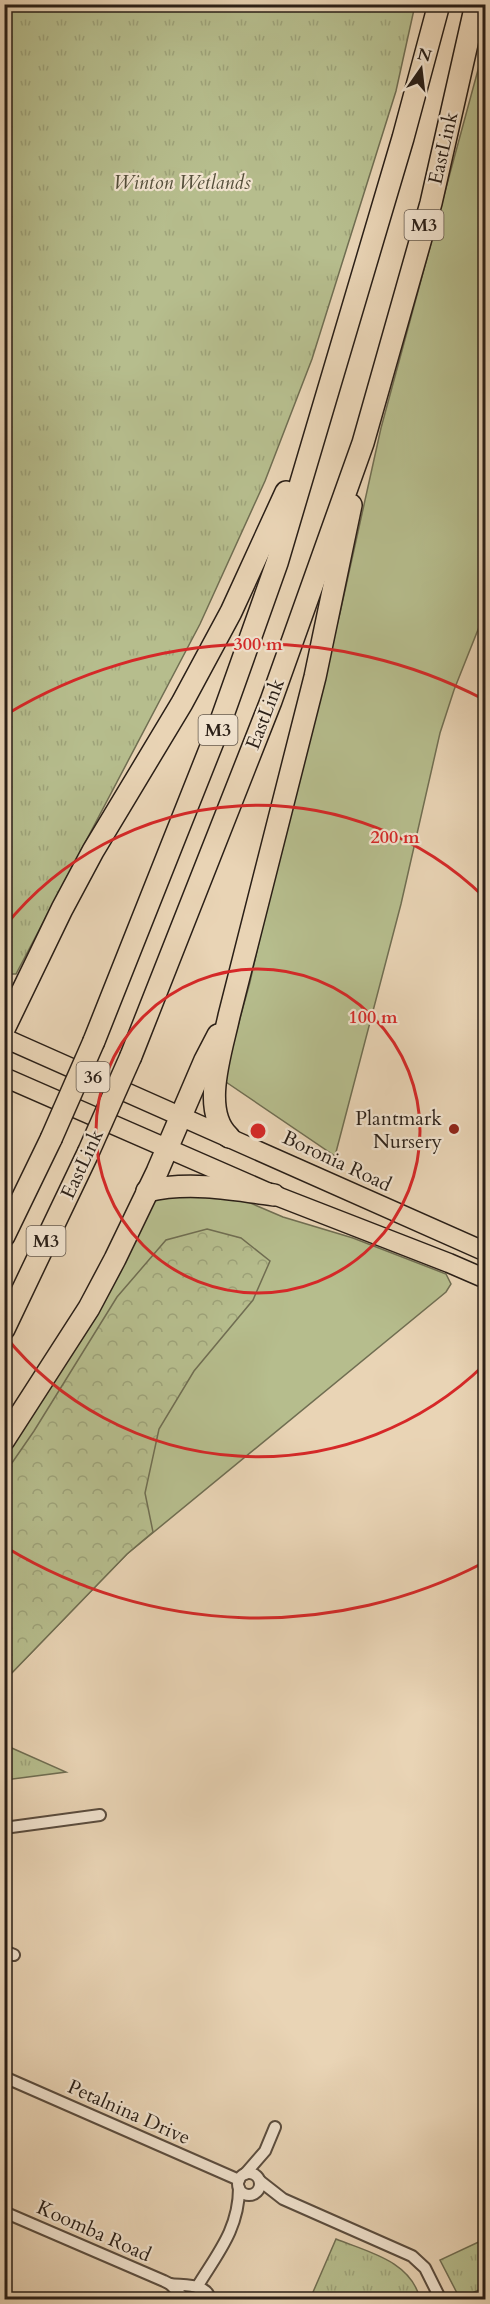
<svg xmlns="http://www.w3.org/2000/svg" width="490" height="2304" font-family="Cardo,serif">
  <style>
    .green { fill: #b6bd8d; stroke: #706e52; stroke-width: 1.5 }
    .forest { fill: url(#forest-crowns); stroke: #706e52; stroke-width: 1.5 }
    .park { fill: url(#park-tufts); stroke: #706e52; stroke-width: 1.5 }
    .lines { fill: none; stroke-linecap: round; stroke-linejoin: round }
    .minor-casing { stroke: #5a4c3e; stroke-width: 14 }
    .primary-casing { stroke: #2a1f17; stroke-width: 21 }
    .motorway-casing { stroke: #2a1f17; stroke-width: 24 }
    .minor { stroke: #f1e3cf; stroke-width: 10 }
    .primary { stroke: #e9d4b5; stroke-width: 18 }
    .motorway { stroke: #e9d4b5; stroke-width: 21 }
    .motorway-bridge-casing { stroke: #2a1f17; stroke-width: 24; stroke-linecap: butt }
    .motorway-bridge { stroke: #e9d4b5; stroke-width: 21 }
    .ring { fill: none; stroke: #d62828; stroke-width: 3 }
    .poi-dot { fill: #8f2418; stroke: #f1e3cf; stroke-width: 2 }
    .labels { text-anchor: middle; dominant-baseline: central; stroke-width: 4.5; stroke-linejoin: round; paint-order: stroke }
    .shield { fill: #f1e3cf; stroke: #665a4e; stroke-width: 1.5 }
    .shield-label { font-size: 18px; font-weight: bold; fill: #2a1f17 }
    .street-label { font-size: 20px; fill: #2a1f17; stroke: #f1e3cf }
    .park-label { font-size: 20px; font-style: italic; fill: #544e3a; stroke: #f1e3cf }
    .poi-label { font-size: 20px; fill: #2a1f17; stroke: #f1e3cf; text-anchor: end }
    .centre { fill: #d62828; stroke: #f1e3cf; stroke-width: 3 }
    .ring-label { font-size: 18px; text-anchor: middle; font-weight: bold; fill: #d62828; stroke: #f1e3cf; stroke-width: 4.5; stroke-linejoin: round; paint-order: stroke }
  </style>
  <defs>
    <pattern id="forest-crowns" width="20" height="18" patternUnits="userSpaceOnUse" patternTransform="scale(1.5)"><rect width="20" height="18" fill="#b6bd8d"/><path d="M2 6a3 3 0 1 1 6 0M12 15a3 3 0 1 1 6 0" fill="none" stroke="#9da279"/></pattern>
    <pattern id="park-tufts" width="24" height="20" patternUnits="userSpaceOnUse" patternTransform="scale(1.5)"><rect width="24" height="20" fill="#b6bd8d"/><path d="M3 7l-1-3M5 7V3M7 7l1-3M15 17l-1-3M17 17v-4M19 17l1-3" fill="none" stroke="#9da279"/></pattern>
  </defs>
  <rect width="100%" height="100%" fill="#e9d4b5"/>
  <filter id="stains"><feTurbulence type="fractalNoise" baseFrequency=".00333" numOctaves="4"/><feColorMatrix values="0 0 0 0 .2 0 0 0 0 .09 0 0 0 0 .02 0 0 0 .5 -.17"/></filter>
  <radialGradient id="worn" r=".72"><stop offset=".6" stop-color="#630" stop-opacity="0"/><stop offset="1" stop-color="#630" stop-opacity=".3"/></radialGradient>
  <g class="green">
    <path d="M485,44V612L454,690L440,733L401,904L335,1156L223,1080L250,982L293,789L340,613L381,428Z"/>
    <path d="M168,1193L241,1199L283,1217L353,1238L446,1274L451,1284L446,1292L127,1554L5,1680V1454L51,1386L154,1200Z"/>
  </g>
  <path class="forest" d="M207,1229L241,1238L270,1261L253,1300L194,1371L159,1429L145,1493L153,1532L127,1554L5,1680V1473L34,1431L117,1297L166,1240Z"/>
  <g class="park">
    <path d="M4,5H415L396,91L312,359L265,481L200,624L16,974H5Z"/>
    <path d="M5,1745L66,1772L5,1780Z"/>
    <path d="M336,2239C368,2252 411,2261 420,2299H310Z"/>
    <path d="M485,2239V2287L468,2295L457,2293L440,2260Z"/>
  </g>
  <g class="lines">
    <defs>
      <g id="minor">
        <path d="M4,1828L100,1815"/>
        <path d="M4,1951L14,1955"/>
        <path d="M4,2077L239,2180"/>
        <circle cx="249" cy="2184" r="11"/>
        <path d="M245,2174L265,2151L275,2127"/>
        <path d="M260,2181L283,2199L412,2256L425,2268L441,2300"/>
        <path d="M4,2212L164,2281L170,2284L186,2300"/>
        <path d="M170,2284C184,2286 208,2283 210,2300"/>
        <path d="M197,2287C217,2254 239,2229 239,2188"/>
      </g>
      <g id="primary">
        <path d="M4,1038L486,1252"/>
        <path d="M4,1077L274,1195L449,1263L486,1279"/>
      </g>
      <g id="motorway">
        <path d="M4,1029L62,909L93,851L182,703L231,612L286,492"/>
        <path d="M94,1041L218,729L277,563L403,138L439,4"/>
        <path d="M131,1056L271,701L363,443L431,203L476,4"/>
        <path d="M229,1137C200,1111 222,1050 229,1016L315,677L351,505"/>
        <path d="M147,1191C188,1181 233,1189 274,1195"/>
        <path d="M4,1236L51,1139"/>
        <path d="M4,1329L88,1153"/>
        <path d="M4,1440L89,1308L115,1259L157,1172L205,1060L218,1035"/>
      </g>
    </defs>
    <use href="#minor" class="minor-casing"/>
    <use href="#primary" class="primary-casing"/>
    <use href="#motorway" class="motorway-casing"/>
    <use href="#minor" class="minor"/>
    <use href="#primary" class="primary"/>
    <use href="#motorway" class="motorway"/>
    <defs>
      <g id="motorway-bridge">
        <path d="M51,1139L94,1041"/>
        <path d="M88,1153L131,1056"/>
      </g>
    </defs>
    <use href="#motorway-bridge" class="motorway-bridge-casing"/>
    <use href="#motorway-bridge" class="motorway-bridge"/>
  </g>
  <g class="ring">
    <circle cx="258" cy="1131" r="162"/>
    <path d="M484 1365A325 325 0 0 1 5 1336M5 926A325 325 0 0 1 484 897"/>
    <path d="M483 1563A487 487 0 0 1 7 1548M7 714A487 487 0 0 1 483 699"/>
  </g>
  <circle class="poi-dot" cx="454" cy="1129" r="6"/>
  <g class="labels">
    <g class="shield">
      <rect x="404.5" y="210" width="39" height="30" rx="4.5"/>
      <rect x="198.5" y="715" width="39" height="30" rx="4.5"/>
      <rect x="76.5" y="1062" width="33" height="30" rx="4.5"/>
      <rect x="26.5" y="1226" width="39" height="30" rx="4.5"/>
    </g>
    <g class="shield-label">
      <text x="424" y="225">M3</text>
      <text x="218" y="730">M3</text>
      <text x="93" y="1077">36</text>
      <text x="46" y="1241">M3</text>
    </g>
    <g class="street-label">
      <text transform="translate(443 148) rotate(-77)">EastLink</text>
      <text transform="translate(265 714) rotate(-69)">EastLink</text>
      <text transform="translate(337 1161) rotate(25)">Boronia Road</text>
      <text transform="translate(82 1164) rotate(-65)">EastLink</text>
      <text transform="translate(129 2112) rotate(24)">Petalnina Drive</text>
      <text transform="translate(94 2231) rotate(24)">Koomba Road</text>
    </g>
    <g class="park-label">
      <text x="182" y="182">Winton Wetlands</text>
    </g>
    <g class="poi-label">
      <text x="442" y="1118">Plantmark<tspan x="442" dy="23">Nursery</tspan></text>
    </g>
  </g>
  <circle cx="258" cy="1131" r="9" class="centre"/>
  <g class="ring-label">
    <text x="258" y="650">300 m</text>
    <text x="395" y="843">200 m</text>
    <text x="373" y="1023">100 m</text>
  </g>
  <rect width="490" height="2304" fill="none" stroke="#e9d4b5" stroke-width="24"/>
  <rect x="6" y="6" width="478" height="2292" fill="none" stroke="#2a1f17" stroke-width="3"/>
  <rect x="12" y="12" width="466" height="2280" fill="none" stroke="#2a1f17" stroke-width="1.5"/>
  <g transform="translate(421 69) rotate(14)" stroke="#f1e3cf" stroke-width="4.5" paint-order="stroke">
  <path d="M0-4.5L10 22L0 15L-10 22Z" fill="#2a1f17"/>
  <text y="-9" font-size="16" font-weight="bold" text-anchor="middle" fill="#2a1f17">N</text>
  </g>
  <rect width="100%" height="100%" filter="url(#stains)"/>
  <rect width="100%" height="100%" fill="url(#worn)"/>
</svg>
